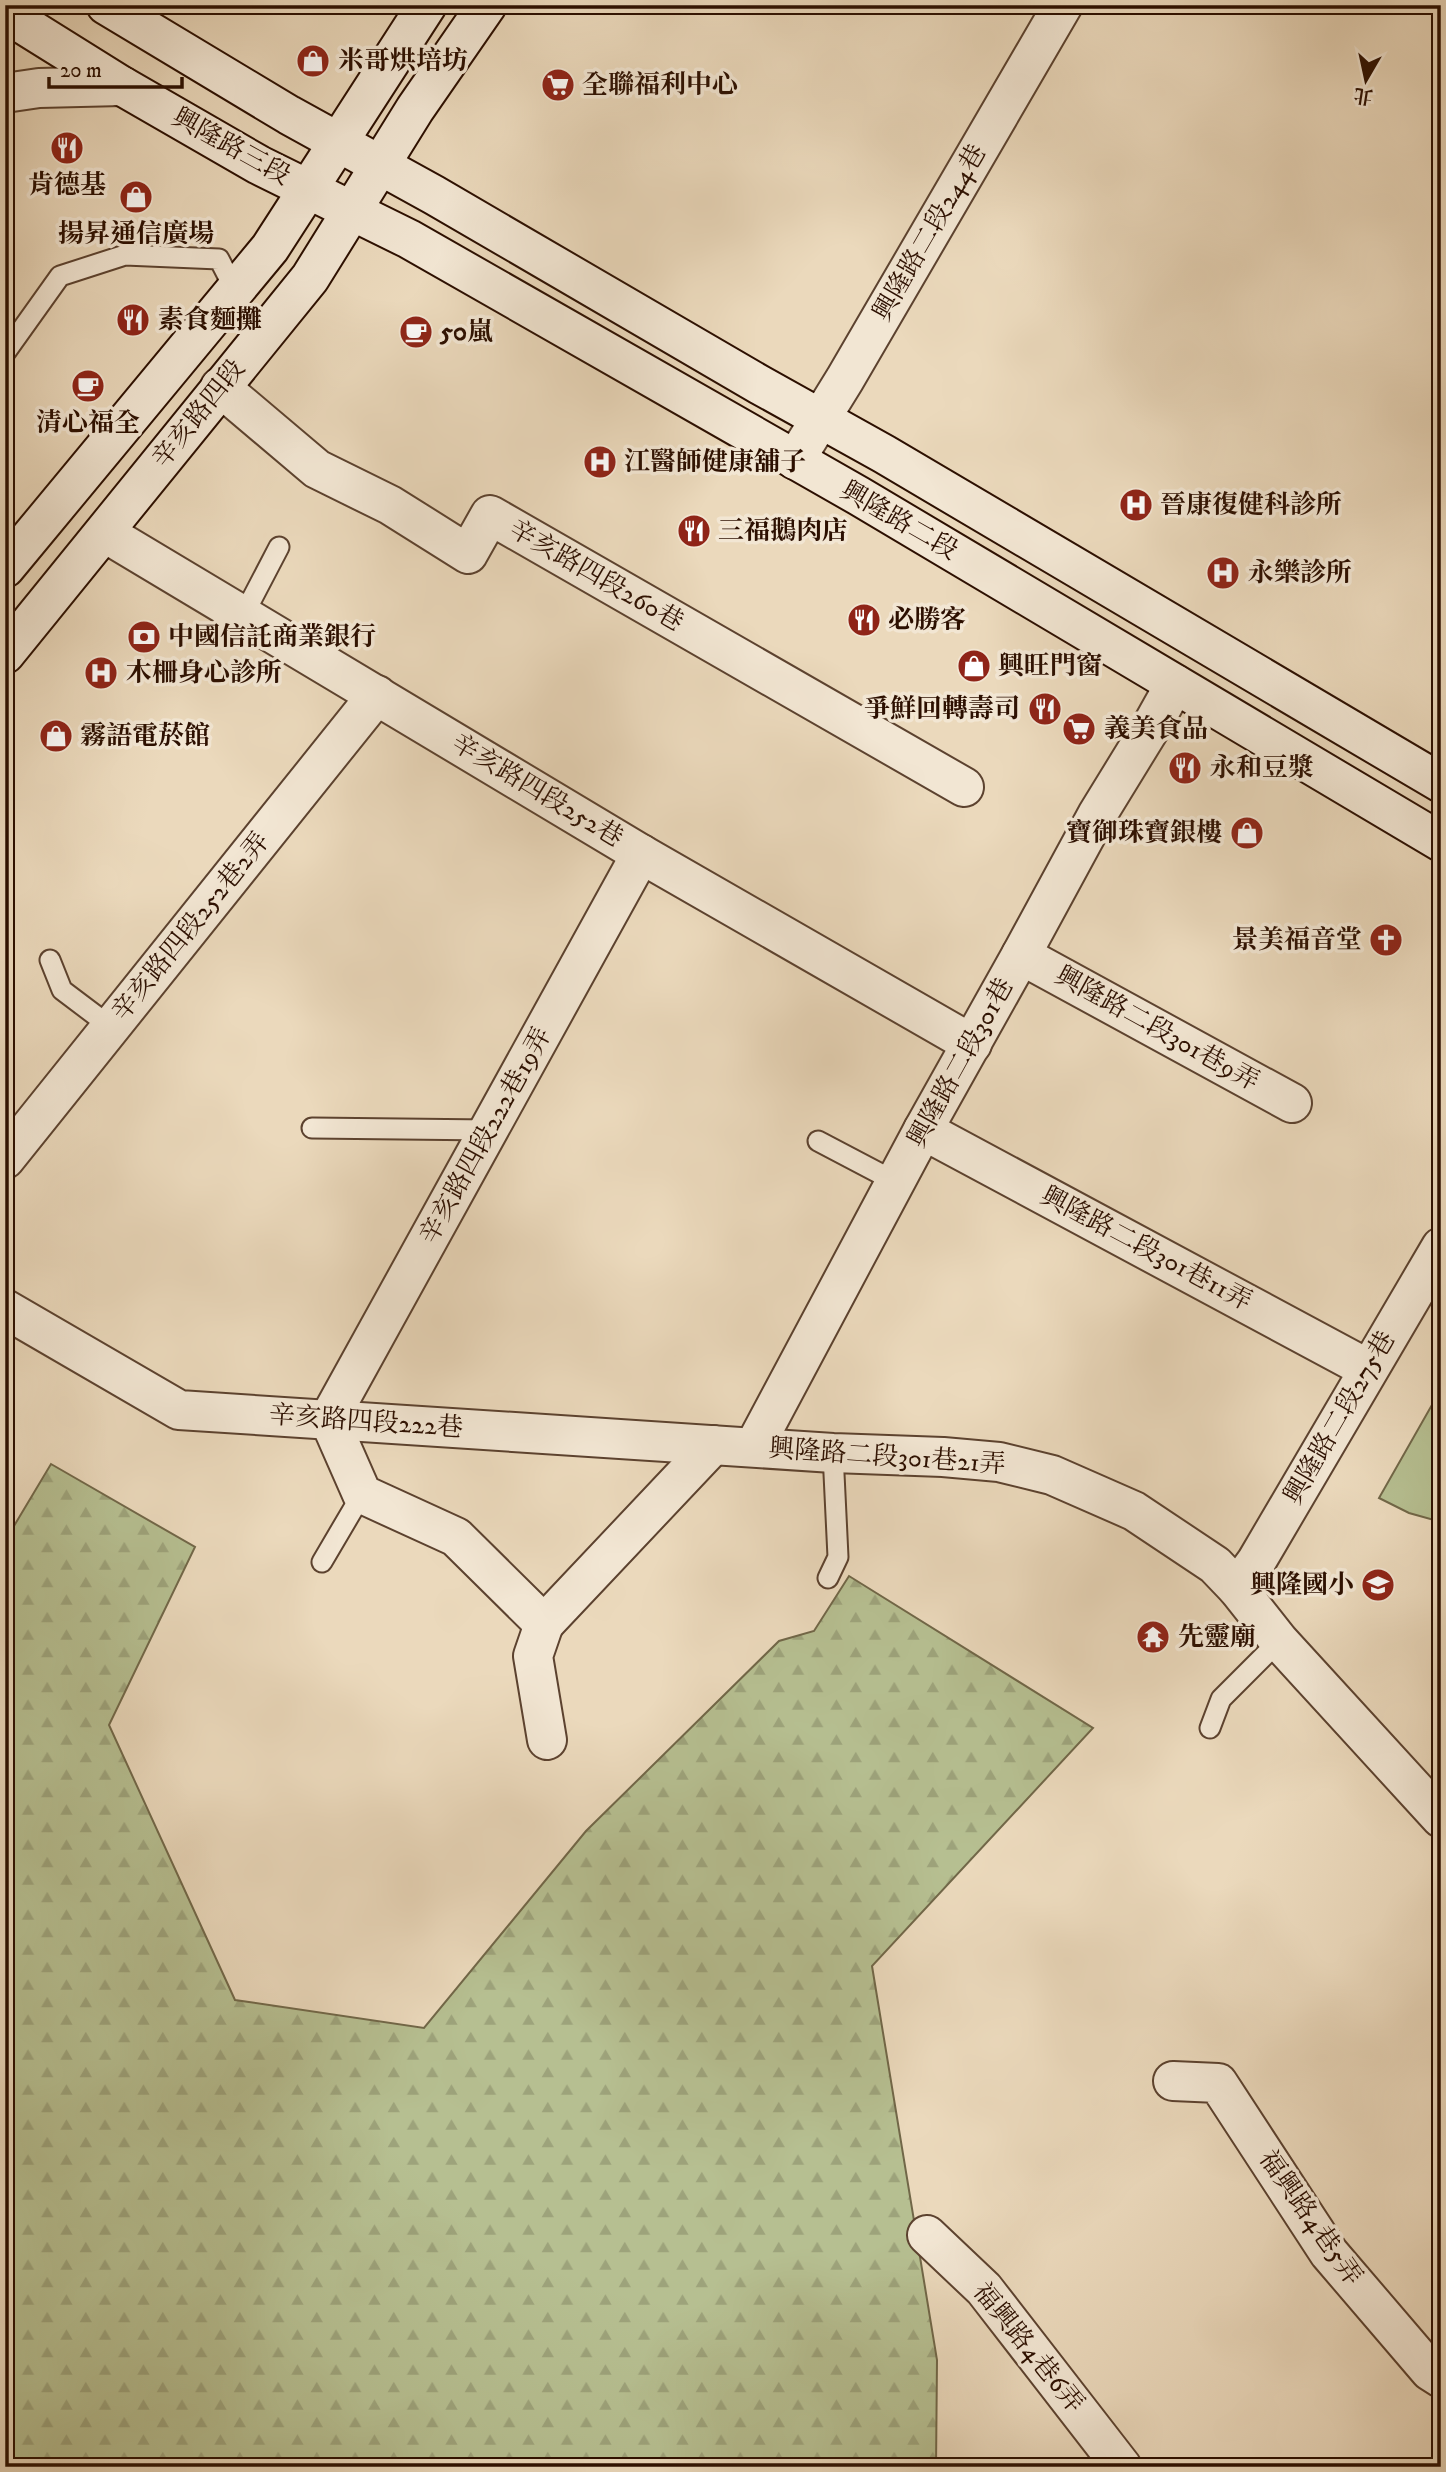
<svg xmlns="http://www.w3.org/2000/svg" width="1446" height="2472" font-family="'IM FELL DW Pica','Noto Serif TC',serif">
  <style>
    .forest { fill: url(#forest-firs); stroke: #716748; stroke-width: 2 }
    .green { fill: #b6bf91; stroke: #716748; stroke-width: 2 }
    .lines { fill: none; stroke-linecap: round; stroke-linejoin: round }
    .lane-casing { stroke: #5c422f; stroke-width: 23 }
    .street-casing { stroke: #5c422f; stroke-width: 42 }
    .secondary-casing { stroke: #2c0f00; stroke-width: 42 }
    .lane { stroke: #f2e6d3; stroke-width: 19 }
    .street { stroke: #f2e6d3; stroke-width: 38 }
    .secondary { stroke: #f2e6d3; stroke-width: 38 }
    .labels { text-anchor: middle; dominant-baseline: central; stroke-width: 7; stroke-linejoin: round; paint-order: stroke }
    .poi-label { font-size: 26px; font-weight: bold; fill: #2c0f00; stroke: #f2e6d3; text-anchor: start }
    .street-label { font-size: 26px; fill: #2c0f00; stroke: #f2e6d3 }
  </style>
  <defs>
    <pattern id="forest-firs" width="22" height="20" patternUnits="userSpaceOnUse" patternTransform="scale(1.75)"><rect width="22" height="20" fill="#b6bf91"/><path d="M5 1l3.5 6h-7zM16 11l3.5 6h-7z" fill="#9da37b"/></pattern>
  </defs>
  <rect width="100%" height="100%" fill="#ebd9bc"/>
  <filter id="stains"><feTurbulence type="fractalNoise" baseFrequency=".00286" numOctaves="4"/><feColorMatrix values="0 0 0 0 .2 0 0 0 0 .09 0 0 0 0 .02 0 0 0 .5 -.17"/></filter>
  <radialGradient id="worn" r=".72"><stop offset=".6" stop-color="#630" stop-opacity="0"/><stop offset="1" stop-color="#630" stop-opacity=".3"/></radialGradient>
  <path class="forest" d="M51,1464L195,1547L109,1725L235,2000L424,2028L586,1831L779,1641L814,1631L849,1576L1093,1728L872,1966L937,2360L936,2467H5V1541Z"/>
  <path class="green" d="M1441,1389V1522L1409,1513L1379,1498Z"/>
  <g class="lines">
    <defs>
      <g id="lane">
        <path d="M5,353L60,276L125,255L219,259L235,290"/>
        <path d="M243,616L279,547"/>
        <path d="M50,960L62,990L111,1027"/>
        <path d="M312,1128L490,1130"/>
        <path d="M818,1141L896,1182"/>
        <path d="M322,1562L362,1494"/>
        <path d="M828,1578L838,1557L833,1453"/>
        <path d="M1210,1728L1221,1699L1279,1641"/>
      </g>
      <g id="street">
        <path d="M5,93L39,88L122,86"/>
        <path d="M220,387L317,469L390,505L468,554L490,515L964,787"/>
        <path d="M795,460L845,379L1063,5"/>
        <path d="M105,533L641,854L972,1044"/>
        <path d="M1021,955L1292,1103"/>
        <path d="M923,1130L1368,1369"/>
        <path d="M5,1159L377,695"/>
        <path d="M5,1309L179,1410L833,1453L943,1457L999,1462L1052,1475L1134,1511L1215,1565L1237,1588L1279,1641L1441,1818"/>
        <path d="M754,1447L923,1130L1021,955L1097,815L1151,727L1175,684"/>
        <path d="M1237,1588L1256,1562L1441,1247"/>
        <path d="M544,1624L713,1445"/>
        <path d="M547,1740L533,1656L544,1624L456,1537L362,1494L329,1419L641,854"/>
        <path d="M1173,2081L1218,2083L1329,2253L1430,2371L1441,2378"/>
        <path d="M927,2235L984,2289L1122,2467"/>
      </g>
      <g id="secondary">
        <path d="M106,5L289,115L434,195L760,385L884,454L1441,783"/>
        <path d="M5,13L122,86L259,165L409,239L859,496L1441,842"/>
        <path d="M5,568L270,248L427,5"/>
        <path d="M5,654L310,278L415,109L487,5"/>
      </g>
    </defs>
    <use href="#lane" class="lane-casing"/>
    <use href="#street" class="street-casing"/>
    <use href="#secondary" class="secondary-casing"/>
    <use href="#lane" class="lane"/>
    <use href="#street" class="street"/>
    <use href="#secondary" class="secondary"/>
  </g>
  <defs>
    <symbol id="shop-disc" viewBox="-11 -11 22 22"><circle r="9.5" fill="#8f2418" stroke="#f2e6d3"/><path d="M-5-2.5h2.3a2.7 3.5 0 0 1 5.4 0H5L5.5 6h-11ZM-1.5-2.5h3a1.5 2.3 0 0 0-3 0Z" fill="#fff"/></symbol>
    <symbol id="supermarket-disc" viewBox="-11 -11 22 22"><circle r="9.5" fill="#8f2418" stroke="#f2e6d3"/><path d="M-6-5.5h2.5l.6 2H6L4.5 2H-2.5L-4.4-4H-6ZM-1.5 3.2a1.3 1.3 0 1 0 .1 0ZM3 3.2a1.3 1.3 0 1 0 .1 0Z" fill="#fff"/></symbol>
    <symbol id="restaurant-disc" viewBox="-11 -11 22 22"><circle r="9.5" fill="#8f2418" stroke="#f2e6d3"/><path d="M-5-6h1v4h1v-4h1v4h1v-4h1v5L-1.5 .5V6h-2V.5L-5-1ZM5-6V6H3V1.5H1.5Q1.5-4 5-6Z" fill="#fff"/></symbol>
    <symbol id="cafe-disc" viewBox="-11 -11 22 22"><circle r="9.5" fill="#8f2418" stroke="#f2e6d3"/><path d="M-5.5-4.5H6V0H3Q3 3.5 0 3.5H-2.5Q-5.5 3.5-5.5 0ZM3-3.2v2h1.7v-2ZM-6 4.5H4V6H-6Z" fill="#fff"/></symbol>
    <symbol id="hospital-disc" viewBox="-11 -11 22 22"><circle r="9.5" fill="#8f2418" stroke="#f2e6d3"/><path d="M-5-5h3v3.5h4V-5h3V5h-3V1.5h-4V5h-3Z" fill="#fff"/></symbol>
    <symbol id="bank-disc" viewBox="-11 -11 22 22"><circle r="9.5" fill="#8f2418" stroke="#f2e6d3"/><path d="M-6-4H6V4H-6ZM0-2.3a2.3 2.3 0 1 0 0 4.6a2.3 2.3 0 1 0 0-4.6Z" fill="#fff"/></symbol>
    <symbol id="church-disc" viewBox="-11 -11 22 22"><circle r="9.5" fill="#8f2418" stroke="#f2e6d3"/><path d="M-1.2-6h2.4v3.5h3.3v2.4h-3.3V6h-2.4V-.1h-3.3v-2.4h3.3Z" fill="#fff"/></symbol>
    <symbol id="school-disc" viewBox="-11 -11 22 22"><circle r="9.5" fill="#8f2418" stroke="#f2e6d3"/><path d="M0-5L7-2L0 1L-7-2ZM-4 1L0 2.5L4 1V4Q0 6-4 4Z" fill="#fff"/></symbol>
    <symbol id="temple-disc" viewBox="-11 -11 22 22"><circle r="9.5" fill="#8f2418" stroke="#f2e6d3"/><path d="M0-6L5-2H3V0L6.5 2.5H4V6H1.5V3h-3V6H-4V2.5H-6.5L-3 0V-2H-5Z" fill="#fff"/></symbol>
  </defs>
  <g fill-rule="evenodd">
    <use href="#shop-disc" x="294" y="42" width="38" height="38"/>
    <use href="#supermarket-disc" x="539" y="66" width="38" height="38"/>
    <use href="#restaurant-disc" x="48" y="129" width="38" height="38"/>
    <use href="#shop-disc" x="117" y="178" width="38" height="38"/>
    <use href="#restaurant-disc" x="114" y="301" width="38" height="38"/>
    <use href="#cafe-disc" x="397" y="313" width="38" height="38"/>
    <use href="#cafe-disc" x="69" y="367" width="38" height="38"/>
    <use href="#hospital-disc" x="581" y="443" width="38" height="38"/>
    <use href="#hospital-disc" x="1117" y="486" width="38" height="38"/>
    <use href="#restaurant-disc" x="675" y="512" width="38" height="38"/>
    <use href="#hospital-disc" x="1204" y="554" width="38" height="38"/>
    <use href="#restaurant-disc" x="845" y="601" width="38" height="38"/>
    <use href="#bank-disc" x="125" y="618" width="38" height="38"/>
    <use href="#shop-disc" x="955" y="647" width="38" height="38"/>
    <use href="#hospital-disc" x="82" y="654" width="38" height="38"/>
    <use href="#restaurant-disc" x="1026" y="690" width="38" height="38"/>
    <use href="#supermarket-disc" x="1060" y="710" width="38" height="38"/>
    <use href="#shop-disc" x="37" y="717" width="38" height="38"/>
    <use href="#restaurant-disc" x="1166" y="749" width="38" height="38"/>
    <use href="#shop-disc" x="1228" y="814" width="38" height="38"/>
    <use href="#church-disc" x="1367" y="921" width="38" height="38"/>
    <use href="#school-disc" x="1359" y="1566" width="38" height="38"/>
    <use href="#temple-disc" x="1134" y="1618" width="38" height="38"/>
  </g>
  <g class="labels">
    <g class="poi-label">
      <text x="338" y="61">米哥烘培坊</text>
      <text x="582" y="85">全聯福利中心</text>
      <text x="67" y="185" text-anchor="middle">肯德基</text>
      <text x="136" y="234" text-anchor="middle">揚昇通信廣場</text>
      <text x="158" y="320">素食麵攤</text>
      <text x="440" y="332">50嵐</text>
      <text x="88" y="423" text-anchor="middle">清心福全</text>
      <text x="624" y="462">江醫師健康舖子</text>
      <text x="1160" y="505">晉康復健科診所</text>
      <text x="718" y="531">三福鵝肉店</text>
      <text x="1248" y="573">永樂診所</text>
      <text x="888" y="620">必勝客</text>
      <text x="168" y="637">中國信託商業銀行</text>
      <text x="998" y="666">興旺門窗</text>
      <text x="126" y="673">木柵身心診所</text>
      <text x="1020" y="709" text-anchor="end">爭鮮回轉壽司</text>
      <text x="1104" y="729">義美食品</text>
      <text x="80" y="736">霧語電菸館</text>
      <text x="1210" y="768">永和豆漿</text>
      <text x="1222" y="833" text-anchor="end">寶御珠寶銀樓</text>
      <text x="1362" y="940" text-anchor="end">景美福音堂</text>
      <text x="1354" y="1585" text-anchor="end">興隆國小</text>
      <text x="1178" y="1637">先靈廟</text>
    </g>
    <g class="street-label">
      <text transform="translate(231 147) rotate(29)">興隆路三段</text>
      <text transform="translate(930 233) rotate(-60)">興隆路二段244巷</text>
      <text transform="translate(199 414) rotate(-51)">辛亥路四段</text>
      <text transform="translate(899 521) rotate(30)">興隆路二段</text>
      <text transform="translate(596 576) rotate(30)">辛亥路四段260巷</text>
      <text transform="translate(537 791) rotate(31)">辛亥路四段252巷</text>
      <text transform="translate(191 927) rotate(-51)">辛亥路四段252巷2弄</text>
      <text transform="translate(1157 1029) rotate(29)">興隆路二段301巷9弄</text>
      <text transform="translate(961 1063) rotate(-61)">興隆路二段301巷</text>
      <text transform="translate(486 1136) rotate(-61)">辛亥路四段222巷19弄</text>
      <text transform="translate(1146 1249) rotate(28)">興隆路二段301巷11弄</text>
      <text transform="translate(1340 1418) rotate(-60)">興隆路二段275巷</text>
      <text transform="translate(366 1422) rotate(4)">辛亥路四段222巷</text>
      <text transform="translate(887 1457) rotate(4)">興隆路二段301巷21弄</text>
      <text transform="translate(1310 2218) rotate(55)">福興路4巷5弄</text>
      <text transform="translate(1028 2348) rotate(51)">福興路4巷6弄</text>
    </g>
  </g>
  <rect width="1446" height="2472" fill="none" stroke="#ebd9bc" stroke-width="28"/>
  <rect x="7" y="7" width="1432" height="2458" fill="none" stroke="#2c0f00" stroke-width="3.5"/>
  <rect x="14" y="14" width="1418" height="2444" fill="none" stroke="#2c0f00" stroke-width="2"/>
  <g transform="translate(1366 80) rotate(189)" stroke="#f2e6d3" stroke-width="5" paint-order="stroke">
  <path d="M0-5L12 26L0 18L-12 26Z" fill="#2c0f00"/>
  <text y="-10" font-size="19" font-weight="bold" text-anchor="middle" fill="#2c0f00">北</text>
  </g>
  <path d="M49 77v10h133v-10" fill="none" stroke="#2c0f00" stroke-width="3.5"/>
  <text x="60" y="77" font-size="21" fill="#2c0f00" stroke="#f2e6d3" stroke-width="5" paint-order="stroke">20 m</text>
  <rect width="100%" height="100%" filter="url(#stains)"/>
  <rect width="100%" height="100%" fill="url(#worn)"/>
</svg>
